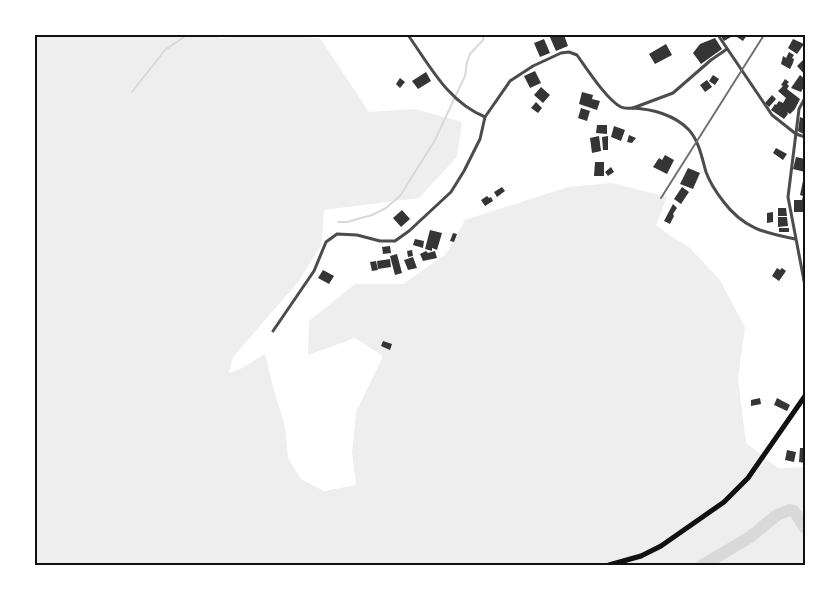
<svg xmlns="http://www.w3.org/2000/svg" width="840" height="600" font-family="'Noto Sans',sans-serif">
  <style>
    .green { fill: #eee }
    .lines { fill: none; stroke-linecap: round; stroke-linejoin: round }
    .stream { stroke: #d9d9d9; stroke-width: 2 }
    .river { stroke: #d9d9d9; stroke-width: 12 }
    .building { fill: #353535 }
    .minor { stroke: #4c4c4c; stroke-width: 3 }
    .trunk { stroke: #111; stroke-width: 5 }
    .rail { stroke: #707070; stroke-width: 2 }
    .neatline { fill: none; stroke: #111; stroke-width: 2 }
  </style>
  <rect width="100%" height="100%" fill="#fff"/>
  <path class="green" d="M35,35H220L219,38L259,35L320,38L369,112L415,109L462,122L457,157L419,198L324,210L322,244L298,282L233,357L229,373L242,368L265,354L274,391L285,426L288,458L301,479L324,491L356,485L352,452L356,412L383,356L355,338L308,355L309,321L355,284H403L446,254L465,220L568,187L612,183L667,197L656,225L669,235L689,247L720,280L745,327L738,379L746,443L778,468L805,467V565H35Z"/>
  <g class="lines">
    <g class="stream">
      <path d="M132,92L165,50L187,35"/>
      <path d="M338,222H347L372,215L386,208L400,196L435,140L465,76L467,62L470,54L483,40L484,35"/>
    </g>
    <path class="river" d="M703,565L750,537L777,515L790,510L794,511L805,528"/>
  </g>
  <g class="building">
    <path d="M549,35H564L568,46L556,51Z"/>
    <path d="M722,35H730L731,37L724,41L721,36Z"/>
    <path d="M734,35H747L743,41Z"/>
    <path d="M715,38L722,49L701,64L693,53L700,44Z"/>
    <path d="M544,39L550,53L540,57L534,43Z"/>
    <path d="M793,39L804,44L797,54L788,48Z"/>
    <path d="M666,44L672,55L655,64L649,54Z"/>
    <path d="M789,52L794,55L792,58L794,59L793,63L790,69L781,64L783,56L786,58Z"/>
    <path d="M805,58V75L797,66Z"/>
    <path d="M535,71L541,83L530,88L524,76Z"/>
    <path d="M426,72L431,81L418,89L412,81Z"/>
    <path d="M713,75L719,79L715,85L709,81Z"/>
    <path d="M800,75L805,79V85L801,92L791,88Z"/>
    <path d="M400,78L405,82L400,88L396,84Z"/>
    <path d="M785,79L789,82L787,84L789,86L787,89L800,99L795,109L790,114L787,112L788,114L784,119L771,110L775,104L776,105L779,101L783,103L786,98L778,91L783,86L781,85Z"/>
    <path d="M707,80L712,87L705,92L700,85Z"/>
    <path d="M541,87L550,95L543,103L534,95Z"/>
    <path d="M582,92L593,95L592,99L600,101L597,110L579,104Z"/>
    <path d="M772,95L776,99L769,107L765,103Z"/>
    <path d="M536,102L542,108L538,113L531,108Z"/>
    <path d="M581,108L590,111L587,121L578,118Z"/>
    <path d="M800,117L805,119V135L798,131Z"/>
    <path d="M597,125H607V134L596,133Z"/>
    <path d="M614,126L625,130L621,141L611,137Z"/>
    <path d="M629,135L636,138L632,143L627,142Z"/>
    <path d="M599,136L601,151L592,153L590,138Z"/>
    <path d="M608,136V150H603L602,137Z"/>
    <path d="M776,148L787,154L783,160L773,153Z"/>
    <path d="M665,155L674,160L667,174L653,167L659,158L662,160Z"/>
    <path d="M796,157L805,159V172L793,169Z"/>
    <path d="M595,162H604V176H594Z"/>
    <path d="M611,167L614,172L608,176L605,172Z"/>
    <path d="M688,168L700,173L693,189L680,184Z"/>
    <path d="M804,176H805V201L802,200L803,196L800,195Z"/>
    <path d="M502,187L505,191L497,197L494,192Z"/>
    <path d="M682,187L689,192L681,204L674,199Z"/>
    <path d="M487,196L489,198L491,197L493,201L485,206L481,200Z"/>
    <rect x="794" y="200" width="9" height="12"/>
    <path d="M673,204L677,208L673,214L674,216L670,224L664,221Z"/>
    <path d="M778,208H786L787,216H778Z"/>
    <path d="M402,210L410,219L401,227L393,218Z"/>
    <path d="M773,212V222L767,223V213Z"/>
    <path d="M778,217H787L788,226L778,227Z"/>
    <rect x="779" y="228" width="10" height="4"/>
    <path d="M430,230L442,233L437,250L432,248V251L425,249Z"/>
    <path d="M453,233L457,234L454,242L450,241Z"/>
    <path d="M415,239L424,241L423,248L413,245Z"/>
    <path d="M390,246L391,253L383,254L382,247Z"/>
    <path d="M412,250L413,256L408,257L407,251Z"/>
    <path d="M426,251L428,253L435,251L437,258L423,261L420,254Z"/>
    <path d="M397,254L402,273L395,275L390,256Z"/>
    <path d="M413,257L417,268L408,270L404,260Z"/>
    <path d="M390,259L391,267L378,269L377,261Z"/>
    <path d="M376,261L378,270L372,271L370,262Z"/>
    <path d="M777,268L780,270L782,268L786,271L779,281L772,276Z"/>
    <path d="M323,270L334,276L329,284L318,278Z"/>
    <path d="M383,341L392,344L390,350L381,346Z"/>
    <path d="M760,398L761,404L751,406V400Z"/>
    <path d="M777,398L790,405L787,411L774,405Z"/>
    <path d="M800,448H805V463L799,462Z"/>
    <path d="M787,450L796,452L794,462L785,460Z"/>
  </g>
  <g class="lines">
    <g class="minor">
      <path d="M408,35C430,66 448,102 485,117"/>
      <path d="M718,35L772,115L796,134L805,137"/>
      <path d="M805,98L799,109L788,197L805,286"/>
      <path d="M633,108L673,93L711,60L727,49"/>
      <path d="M273,331L314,271L326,242L337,234L357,235L380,241H395L409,231L451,192L464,171L480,139L485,117L510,81L533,66L561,53L569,52L577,55C587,69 607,100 621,107C625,109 628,108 633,108C652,109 675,115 689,130C699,141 702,158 706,172C710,183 716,192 723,201C743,228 764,233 795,239"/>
    </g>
    <path class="trunk" d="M609,565L641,556L661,546L724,502L748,478L805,396"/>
    <path class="rail" d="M661,198L764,35"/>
  </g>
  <rect width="840" height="600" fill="none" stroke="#ffffff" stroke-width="72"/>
  <rect x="36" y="36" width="768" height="528" class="neatline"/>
</svg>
